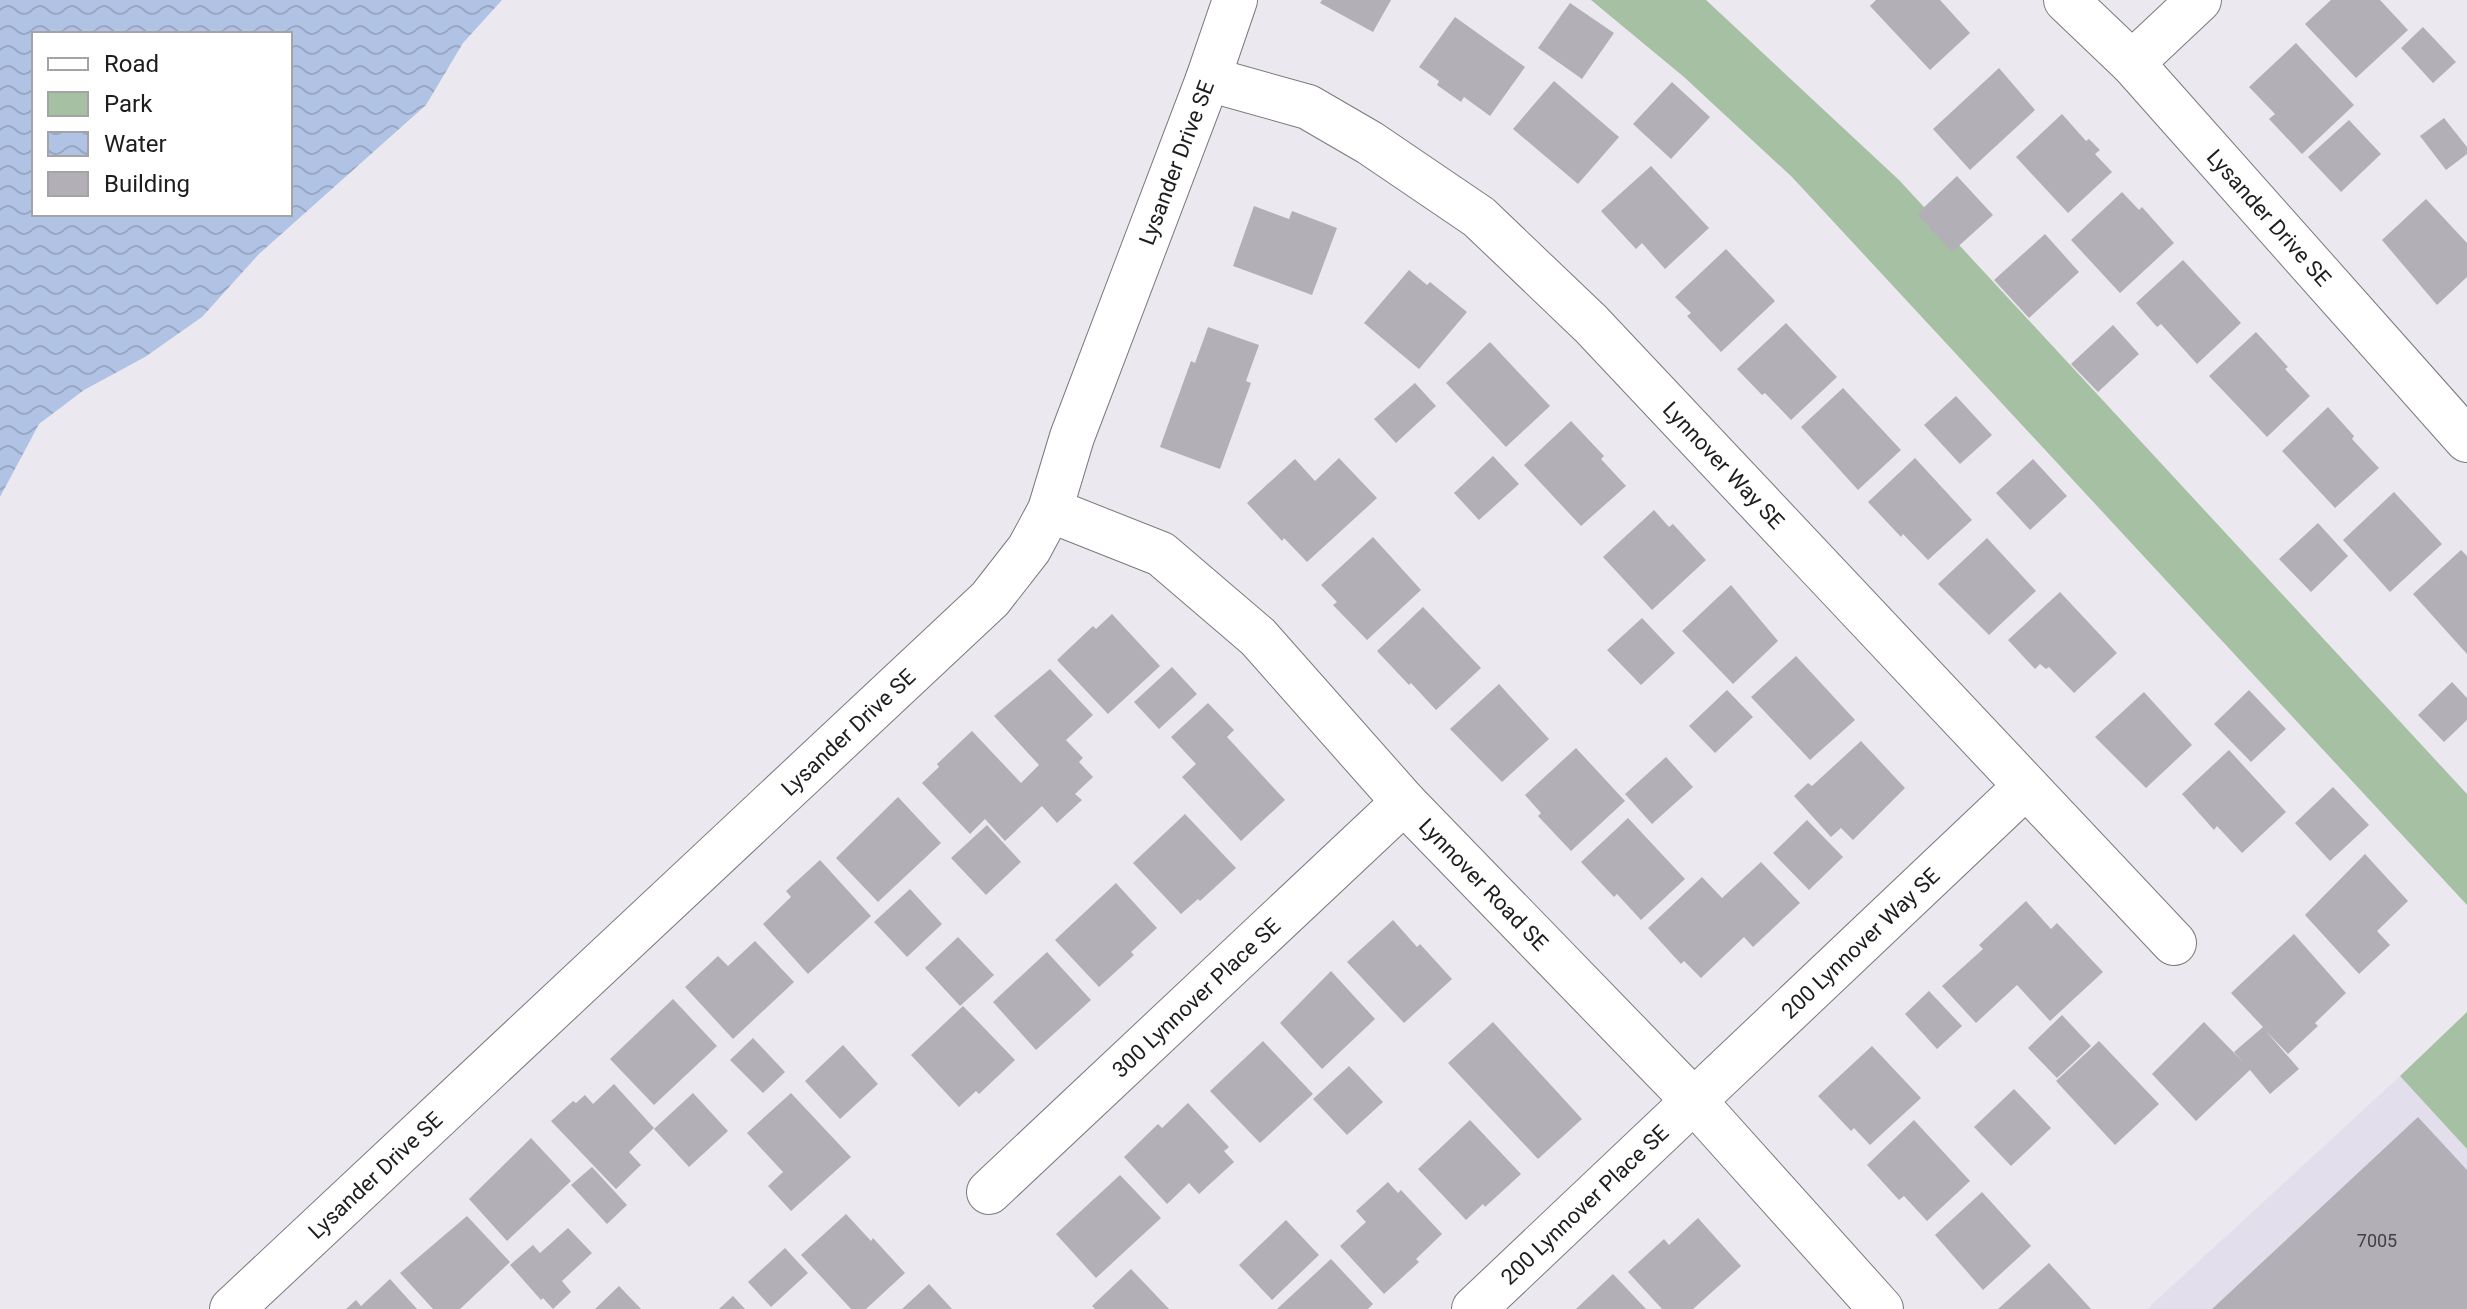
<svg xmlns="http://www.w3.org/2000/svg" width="2467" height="1309" font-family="Roboto,sans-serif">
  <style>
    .built { fill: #e2deeb }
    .green { fill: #a6c0a3 }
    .water { fill: url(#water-waves); fill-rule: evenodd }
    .building { fill: #b2b0b6 }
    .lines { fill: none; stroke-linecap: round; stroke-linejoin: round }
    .minor-casing { stroke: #7a797e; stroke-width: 46 }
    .minor { stroke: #fff; stroke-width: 44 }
    .labels { text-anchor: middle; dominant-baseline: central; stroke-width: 7; stroke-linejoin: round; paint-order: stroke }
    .number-label { font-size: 18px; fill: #424144 }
    .street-label { font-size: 22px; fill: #1d1c1e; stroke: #fff }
  </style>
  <defs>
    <pattern id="water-waves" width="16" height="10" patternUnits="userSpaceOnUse" patternTransform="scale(2)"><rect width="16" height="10" fill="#b1c3e5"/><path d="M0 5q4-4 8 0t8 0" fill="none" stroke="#98a7c4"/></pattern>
  </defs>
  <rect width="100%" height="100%" fill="#ebe9ef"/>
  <path class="built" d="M2400,1076L2467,1149V1309H2147Z"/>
  <g class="green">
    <path d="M1591,0H1706L1899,180L2467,794V905L1792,177L1684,77Z"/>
    <path d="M2467,1012V1149L2400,1076Z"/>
  </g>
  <path class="water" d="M0,0H502L463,43L426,105L259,254L202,317L145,357L84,390L39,424L0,497ZM34,34H290V214H34Z"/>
  <g class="building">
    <path d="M1322,0H1391L1373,32L1320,3Z"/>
    <path d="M1876,0H1940L1970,33L1930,70L1870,6Z"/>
    <path d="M2331,0H2380L2408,30L2356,78L2305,24Z"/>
    <path d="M1570,3L1614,33L1582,79L1538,48Z"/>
    <path d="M1455,17L1525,67L1490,116L1464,97L1461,102L1437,85L1439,81L1419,67Z"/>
    <path d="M2423,27L2456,62L2433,83L2401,48Z"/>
    <path d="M2296,43L2354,105L2302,154L2269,119L2275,114L2249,87Z"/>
    <path d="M1999,68L2035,110L1970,170L1933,129Z"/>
    <path d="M1554,81L1619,137L1578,184L1513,129Z"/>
    <path d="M1672,82L1710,117L1671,159L1633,124Z"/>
    <path d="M2062,114L2086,141L2089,139L2100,150L2095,154L2112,172L2068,213L2016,157Z"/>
    <path d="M2444,118L2467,147V154L2446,170L2420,136Z"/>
    <path d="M2349,120L2381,154L2341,192L2308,157Z"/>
    <path d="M1651,166L1709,228L1665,269L1642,243L1636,249L1601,211Z"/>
    <path d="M1957,176L1993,215L1952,252L1917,214Z"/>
    <path d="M2122,192L2139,210L2142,207L2174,243L2120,293L2071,240Z"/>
    <path d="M2426,199L2467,243V277L2437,305L2382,240Z"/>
    <path d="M1254,206L1289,219L1292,211L1337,228L1312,295L1233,266Z"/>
    <path d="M2045,234L2079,272L2029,318L1994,280Z"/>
    <path d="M1726,249L1775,301L1721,352L1687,316L1691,313L1675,297Z"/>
    <path d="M2183,260L2241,323L2197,364L2161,324L2157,327L2136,303Z"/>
    <path d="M1409,270L1427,285L1430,282L1467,312L1419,369L1364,323Z"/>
    <path d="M1786,323L1837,377L1791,420L1765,393L1762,395L1737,369Z"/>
    <path d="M2113,325L2139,354L2098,392L2071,364Z"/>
    <path d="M1208,327L1259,345L1246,381L1251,383L1220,469L1160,447L1191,361L1195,363Z"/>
    <path d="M2256,332L2288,367L2285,369L2310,396L2267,437L2209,376Z"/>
    <path d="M1490,342L1550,406L1506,447L1446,383Z"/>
    <path d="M1415,383L1436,406L1396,443L1374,419Z"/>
    <path d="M1843,388L1901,450L1858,490L1801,427Z"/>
    <path d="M1956,396L1992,435L1960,464L1924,425Z"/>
    <path d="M2328,407L2354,436L2352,439L2379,468L2335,508L2282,451Z"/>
    <path d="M1571,421L1604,456L1601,459L1626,486L1581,526L1524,465Z"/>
    <path d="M1493,456L1519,484L1479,520L1454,493Z"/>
    <path d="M1339,458L1377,498L1307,562L1284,538L1282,541L1247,503L1295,459L1315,481Z"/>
    <path d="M1915,458L1972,520L1928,560L1903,534L1901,537L1868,502Z"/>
    <path d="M2033,459L2067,496L2030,530L1996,493Z"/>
    <path d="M2394,492L2442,544L2390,592L2343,540Z"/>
    <path d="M1654,510L1669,527L1673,524L1706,560L1652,610L1603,557Z"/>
    <path d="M2318,523L2348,556L2311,592L2279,559Z"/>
    <path d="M1373,537L1421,590L1367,640L1333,605L1337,602L1321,585Z"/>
    <path d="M1987,538L2036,591L1989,635L1938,584Z"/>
    <path d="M2461,550L2467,556V654L2413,594Z"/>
    <path d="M1731,585L1778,641L1733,684L1682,631Z"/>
    <path d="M2060,592L2117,653L2074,693L2049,667L2046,669L2040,664L2035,669L2008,640Z"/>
    <path d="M1423,607L1481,668L1436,710L1411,683L1409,685L1377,651Z"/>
    <path d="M1112,614L1160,666L1108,714L1057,660L1093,626L1096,629Z"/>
    <path d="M1642,618L1675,653L1641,685L1607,650Z"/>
    <path d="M1796,656L1855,720L1810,760L1751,697Z"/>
    <path d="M1172,667L1197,694L1159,729L1134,702Z"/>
    <path d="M1050,669L1093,715L1066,740L1083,758L1079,762L1093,777L1075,794L1082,800L1057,823L1042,806L1005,841L985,819L970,834L922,783L939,767L937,764L972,731L1021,783L1039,765L994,716Z"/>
    <path d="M2452,682L2467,698V720L2444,742L2418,715Z"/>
    <path d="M1499,684L1549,739L1502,782L1450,729Z"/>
    <path d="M1727,690L1753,717L1715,753L1689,726Z"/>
    <path d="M2249,690L2286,729L2251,762L2214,724Z"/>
    <path d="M2144,692L2192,745L2146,788L2095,737Z"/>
    <path d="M1208,703L1234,730L1227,737L1285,800L1241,841L1182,777L1196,764L1171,737Z"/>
    <path d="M1861,741L1905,788L1853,840L1841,828L1831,837L1794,796L1808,783L1812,786Z"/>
    <path d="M1576,748L1625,801L1571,851L1538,816L1541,813L1525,795Z"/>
    <path d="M2229,750L2286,812L2242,853L2217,826L2214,830L2182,794Z"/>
    <path d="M1666,757L1693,787L1652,824L1625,794Z"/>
    <path d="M2333,787L2369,825L2330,861L2295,823Z"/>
    <path d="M898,797L941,843L878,902L836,858Z"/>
    <path d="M1185,814L1236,868L1200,901L1198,899L1181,914L1133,863Z"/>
    <path d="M1628,818L1685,879L1641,920L1617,894L1614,897L1581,862Z"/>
    <path d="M1807,820L1843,857L1809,890L1773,853Z"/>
    <path d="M987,825L1021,862L986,895L951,858Z"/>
    <path d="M2365,854L2408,901L2377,931L2390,945L2359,974L2305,915Z"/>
    <path d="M820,860L871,916L808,974L763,924L791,897L786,891Z"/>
    <path d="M1761,862L1800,903L1753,947L1744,937L1701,978L1684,961L1681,964L1648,928L1702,877L1722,898Z"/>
    <path d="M1116,883L1157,928L1131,952L1134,955L1099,987L1055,940Z"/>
    <path d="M910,889L942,924L907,957L874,922Z"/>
    <path d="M2026,901L2051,929L2057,923L2103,972L2050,1021L2017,985L1976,1023L1942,986L1983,949L1979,945Z"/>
    <path d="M1393,920L1417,947L1420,944L1452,979L1404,1023L1347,962Z"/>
    <path d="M2294,934L2346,993L2315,1023L2318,1026L2288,1054L2265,1030L2299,1069L2270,1094L2250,1070L2196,1121L2152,1074L2204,1022L2244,1063L2234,1052L2263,1027L2231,993Z"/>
    <path d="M958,937L994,975L960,1006L925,968Z"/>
    <path d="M755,941L794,982L733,1039L685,987L718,956L728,966Z"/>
    <path d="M1047,952L1091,1000L1036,1050L993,1002Z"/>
    <path d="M1331,971L1375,1019L1322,1069L1280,1023Z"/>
    <path d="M1929,991L1962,1026L1937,1049L1905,1014Z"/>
    <path d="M673,999L717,1046L654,1105L610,1059Z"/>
    <path d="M963,1006L1015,1060L979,1094L976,1091L959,1107L911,1055Z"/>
    <path d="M2062,1015L2091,1046L2057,1078L2028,1048Z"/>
    <path d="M1493,1022L1582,1119L1538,1159L1448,1063Z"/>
    <path d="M753,1038L785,1072L763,1093L730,1060Z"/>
    <path d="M1263,1041L1313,1094L1260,1143L1210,1091Z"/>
    <path d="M2099,1041L2159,1104L2115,1145L2056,1081Z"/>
    <path d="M843,1045L878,1084L840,1119L805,1081Z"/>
    <path d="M1872,1046L1921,1098L1870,1145L1854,1128L1851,1131L1818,1096Z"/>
    <path d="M1349,1066L1383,1102L1347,1135L1313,1099Z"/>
    <path d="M614,1084L654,1128L629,1152L641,1165L616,1189L551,1121L573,1101L576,1103L585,1095L593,1104Z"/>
    <path d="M2014,1089L2051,1128L2011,1166L1974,1127Z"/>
    <path d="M693,1093L728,1131L689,1167L654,1129Z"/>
    <path d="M791,1093L851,1157L791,1211L768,1186L783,1172L747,1133Z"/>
    <path d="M1188,1103L1229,1147L1224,1151L1234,1162L1199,1194L1189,1183L1167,1204L1124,1157L1158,1124L1162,1128Z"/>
    <path d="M2418,1117L2467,1170V1309H2212Z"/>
    <path d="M1470,1120L1521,1174L1485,1207L1483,1204L1466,1220L1418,1169Z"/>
    <path d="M1914,1120L1970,1181L1927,1221L1904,1196L1899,1200L1867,1165Z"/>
    <path d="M531,1138L571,1181L507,1241L469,1199Z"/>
    <path d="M592,1167L627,1205L607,1224L571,1185Z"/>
    <path d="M1120,1175L1161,1218L1096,1278L1056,1234Z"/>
    <path d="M1388,1182L1398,1193L1401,1190L1442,1234L1416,1259L1419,1262L1384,1294L1340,1246L1366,1222L1356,1211Z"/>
    <path d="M1982,1192L2031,1246L1983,1290L1935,1235Z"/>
    <path d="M846,1214L871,1241L873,1238L905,1273L866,1309H851L801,1255Z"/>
    <path d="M467,1216L510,1262L460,1309H433L400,1273Z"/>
    <path d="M1698,1218L1741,1266L1693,1309H1662L1628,1272L1664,1239L1669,1245Z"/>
    <path d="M1286,1220L1319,1255L1272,1300L1239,1265Z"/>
    <path d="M568,1228L592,1253L562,1281L571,1292L553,1309L543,1298L541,1300L510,1265L533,1245L540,1253Z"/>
    <path d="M785,1248L808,1273L771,1307L748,1282Z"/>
    <path d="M1331,1259L1373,1304L1368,1309H1277Z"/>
    <path d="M2049,1263L2091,1309H1998Z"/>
    <path d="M1131,1269L1169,1309H1095L1092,1306Z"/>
    <path d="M1613,1274L1646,1309H1576Z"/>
    <path d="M390,1279L417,1309H346L356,1300L361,1306Z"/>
    <path d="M929,1284L952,1309H902Z"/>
    <path d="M619,1286L641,1309H595Z"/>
    <path d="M733,1296L745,1309H719Z"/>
  </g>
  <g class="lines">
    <defs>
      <g id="minor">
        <path id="s1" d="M2066,0L2132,63L2467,440"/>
        <path d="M2132,63L2199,0"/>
        <path id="s2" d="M1208,79L1308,107L1370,143L1479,217L1591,324L2174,943"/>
        <path id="s3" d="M1050,510L1161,554L1258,637L1404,802L1695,1102L1881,1309"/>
        <path id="s4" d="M989,1192L1404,802"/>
        <path id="s5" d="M232,1309L990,599L1029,549L1050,510L1072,437L1208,79L1235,0"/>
        <path id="s6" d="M1474,1309L2025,787"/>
      </g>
    </defs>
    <use href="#minor" class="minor-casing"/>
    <use href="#minor" class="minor"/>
  </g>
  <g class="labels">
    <g class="number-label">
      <text x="2377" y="1240">7005</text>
    </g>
    <g class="street-label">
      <text stroke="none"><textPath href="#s5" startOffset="1516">Lysander Drive SE</textPath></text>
      <text stroke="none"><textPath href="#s1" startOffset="298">Lysander Drive SE</textPath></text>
      <text stroke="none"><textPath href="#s2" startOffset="656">Lynnover Way SE</textPath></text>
      <text stroke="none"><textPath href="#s5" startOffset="844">Lysander Drive SE</textPath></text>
      <text stroke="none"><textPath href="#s3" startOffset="582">Lynnover Road SE</textPath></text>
      <text stroke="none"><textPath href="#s6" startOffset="532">200 Lynnover Way SE</textPath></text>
      <text stroke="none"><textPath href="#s4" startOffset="284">300 Lynnover Place SE</textPath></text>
      <text stroke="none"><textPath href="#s5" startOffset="196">Lysander Drive SE</textPath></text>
      <text stroke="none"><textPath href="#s6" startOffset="152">200 Lynnover Place SE</textPath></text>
    </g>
  </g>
  <rect x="32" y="32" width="260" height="184" fill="#ffffff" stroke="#a5a4a5" stroke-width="2"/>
  <rect x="48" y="58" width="40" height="12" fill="#ffffff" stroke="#a5a4a5" stroke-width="2"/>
  <text x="104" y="72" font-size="24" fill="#1d1c1e">Road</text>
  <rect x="48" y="92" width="40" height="24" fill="#a6c0a3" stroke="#a5a4a5" stroke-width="2"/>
  <text x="104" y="112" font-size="24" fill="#1d1c1e">Park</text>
  <rect x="48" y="132" width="40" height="24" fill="url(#water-waves)" stroke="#a5a4a5" stroke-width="2"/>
  <text x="104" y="152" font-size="24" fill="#1d1c1e">Water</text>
  <rect x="48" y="172" width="40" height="24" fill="#b2b0b6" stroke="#a5a4a5" stroke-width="2"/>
  <text x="104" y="192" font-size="24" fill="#1d1c1e">Building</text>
</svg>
